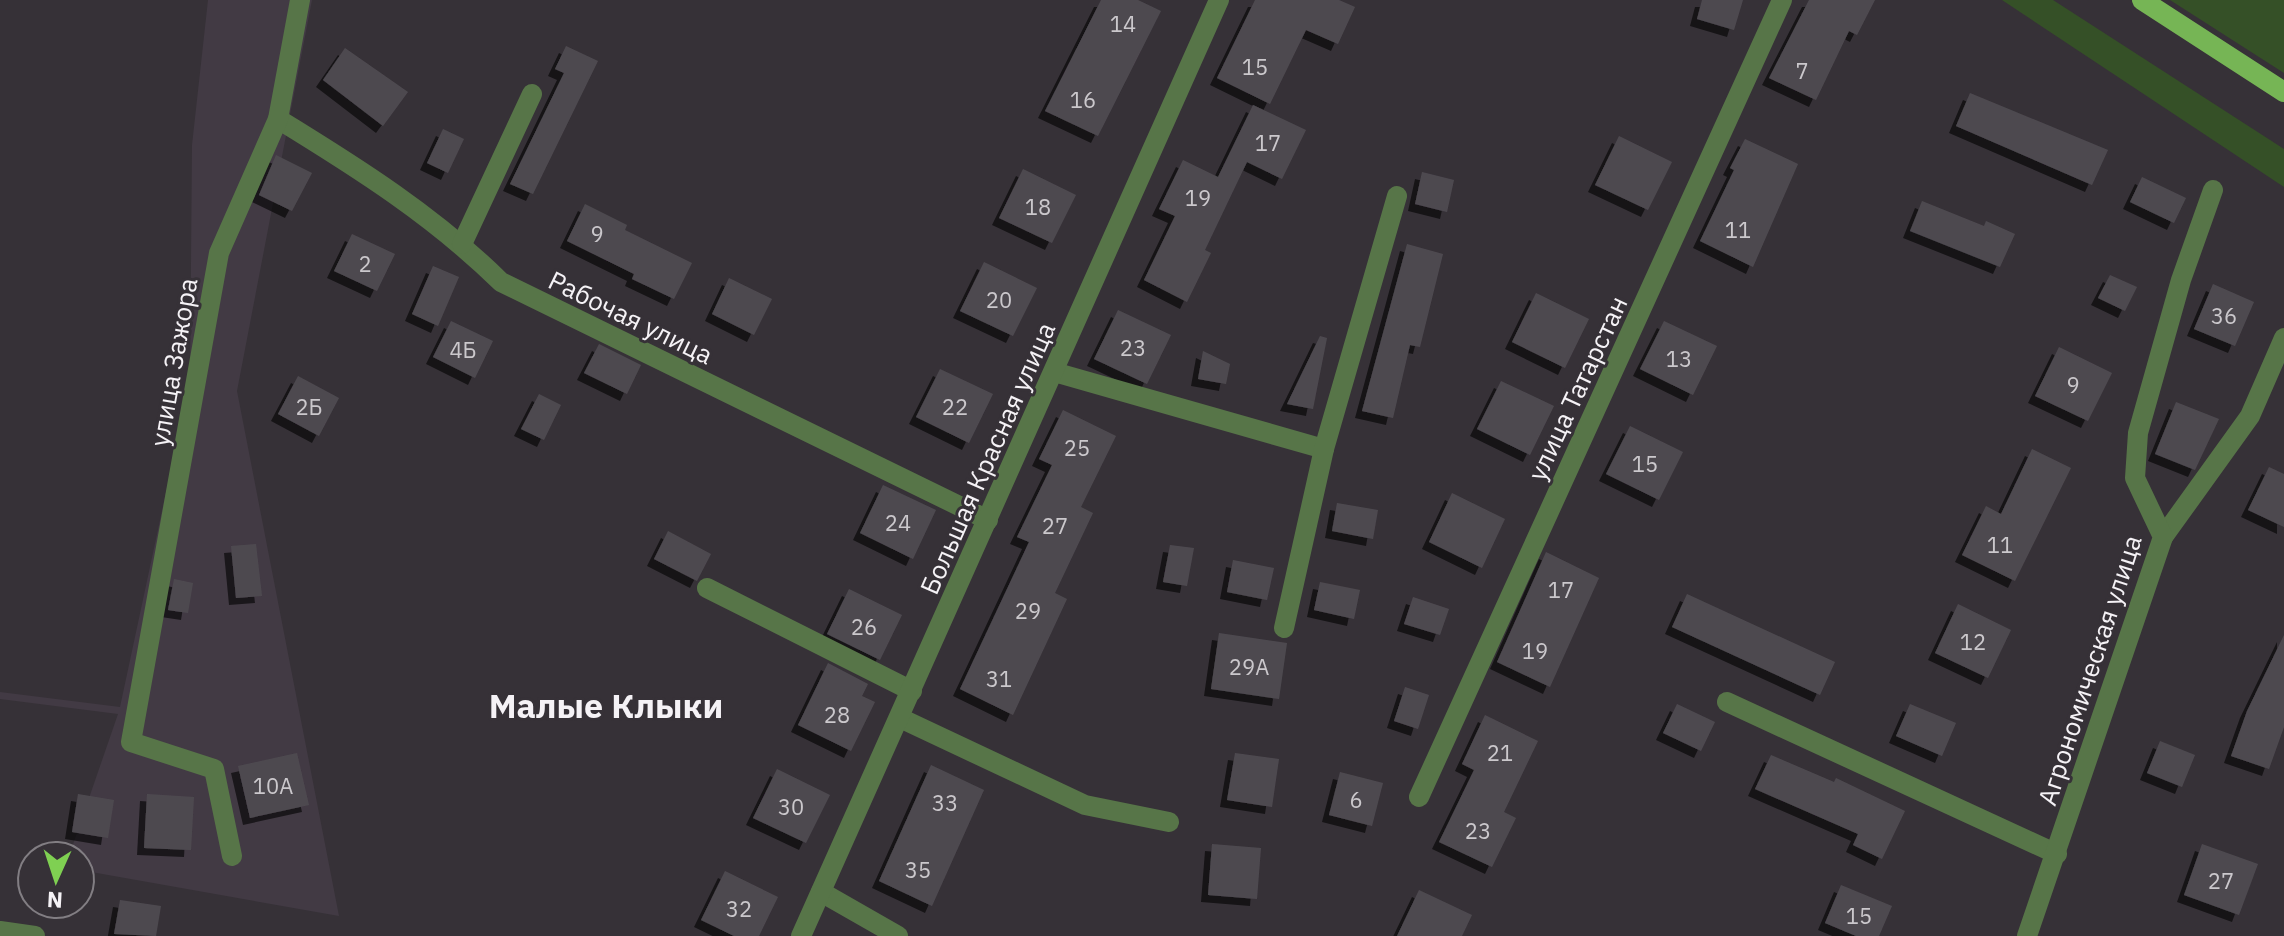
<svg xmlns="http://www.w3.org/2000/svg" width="2284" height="936" font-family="'IBM Plex Sans',sans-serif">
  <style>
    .built { fill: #423a44 }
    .green { fill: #355027 }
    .building { fill: #4e4a50; filter: url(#shadow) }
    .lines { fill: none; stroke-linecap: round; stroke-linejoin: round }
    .minor { stroke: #577548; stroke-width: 20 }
    .major { stroke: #76b555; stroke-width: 20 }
    .labels { text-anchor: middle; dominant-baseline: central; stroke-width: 6; stroke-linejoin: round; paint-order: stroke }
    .number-label { font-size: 22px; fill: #cbc8cc }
    .street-label { font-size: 26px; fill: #f5f2f6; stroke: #363137 }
    .district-label { font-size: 34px; font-weight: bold; fill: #f5f2f6; stroke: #363137 }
  </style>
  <defs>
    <filter id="shadow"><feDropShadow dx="-7" dy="7" stdDeviation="0" flood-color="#0009"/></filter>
  </defs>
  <rect width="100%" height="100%" fill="#363137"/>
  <path class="built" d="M208,0H312L237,391L339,916L80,870V856H69L118,714L0,699V692L120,707L190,380L192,145Z"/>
  <g class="green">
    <path d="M2002,0H2053L2284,149V187Z"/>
    <path d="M2170,0H2284V73Z"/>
  </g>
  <g class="building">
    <path d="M1101,0H1138L1161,11L1098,136L1045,111Z"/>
    <path d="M1255,0H1339L1355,7L1338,44L1306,30L1270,104L1217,78Z"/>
    <path d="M1702,0H1743L1734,30L1697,19Z"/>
    <path d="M1809,0H1875L1857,35L1849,31L1816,100L1769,78Z"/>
    <path d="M566,46L598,61L533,194L510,184L564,73L555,69Z"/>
    <path d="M345,48L408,92L383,126L323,80Z"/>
    <path d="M1970,93L2108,150L2092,185L1956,126Z"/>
    <path d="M1253,105L1306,130L1282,179L1247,162L1205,250L1211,253L1187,302L1144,280L1175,216L1159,209L1183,160L1218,177Z"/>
    <path d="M443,129L464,139L448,173L427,163Z"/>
    <path d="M1619,136L1672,162L1648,210L1595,185Z"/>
    <path d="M1745,139L1798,164L1753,267L1700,241L1734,170L1730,168Z"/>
    <path d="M276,155L312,173L292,211L259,195Z"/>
    <path d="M1023,169L1076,195L1052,243L999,218Z"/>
    <path d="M1422,172L1454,180L1447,212L1415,204Z"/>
    <path d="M2142,177L2186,198L2174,223L2130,202Z"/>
    <path d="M1922,201L1984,226L1986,221L2015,234L2000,267L1910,231Z"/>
    <path d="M585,204L627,225L625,230L692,263L674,299L632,279L634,274L567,241Z"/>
    <path d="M352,234L395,254L377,291L334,271Z"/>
    <path d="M1407,244L1443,254L1420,347L1410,345L1393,418L1362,411Z"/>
    <path d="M984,262L1037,288L1013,336L960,311Z"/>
    <path d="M433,266L459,277L438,326L412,314Z"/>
    <path d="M2110,275L2137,287L2125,311L2098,298Z"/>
    <path d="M729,278L772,299L754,335L712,314Z"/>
    <path d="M2213,284L2254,302L2235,346L2194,329Z"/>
    <path d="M1536,293L1589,319L1565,368L1512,342Z"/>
    <path d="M1118,310L1171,335L1147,384L1094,359Z"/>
    <path d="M451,321L493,341L475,378L433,357Z"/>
    <path d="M1664,321L1717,346L1693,395L1640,369Z"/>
    <path d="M1320,336L1327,338L1313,409L1287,404Z"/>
    <path d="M599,344L641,365L627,394L584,373Z"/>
    <path d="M2059,347L2112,373L2088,421L2035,396Z"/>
    <path d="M1203,351L1230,364L1226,384L1198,379Z"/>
    <path d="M940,369L993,394L969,443L916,417Z"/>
    <path d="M298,376L339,398L319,436L278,414Z"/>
    <path d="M1501,381L1554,406L1530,455L1477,429Z"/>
    <path d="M539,394L561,405L544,440L521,429Z"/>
    <path d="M2176,402L2219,419L2195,470L2155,454Z"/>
    <path d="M1063,410L1116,436L1081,507L1093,513L1055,593L1067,599L1013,715L960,689L1029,542L1017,537L1052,465L1039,459Z"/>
    <path d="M1630,426L1683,452L1659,500L1606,474Z"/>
    <path d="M2032,449L2071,468L2015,581L1962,555L1986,506L2001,514Z"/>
    <path d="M2269,467L2284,474V527L2248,510Z"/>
    <path d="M883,485L936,510L913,559L860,533Z"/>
    <path d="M1452,493L1505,519L1482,568L1429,542Z"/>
    <path d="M1337,503L1378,510L1373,539L1332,531Z"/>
    <path d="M668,531L711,554L697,581L654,559Z"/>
    <path d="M256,544L262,596L236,598L231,546Z"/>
    <path d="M1170,545L1194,548L1187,586L1163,582Z"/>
    <path d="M1546,552L1599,578L1550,687L1497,662Z"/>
    <path d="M1233,560L1274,568L1267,600L1227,592Z"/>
    <path d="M174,579L193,583L188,613L168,610Z"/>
    <path d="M1320,582L1360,590L1354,619L1314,610Z"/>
    <path d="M849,589L902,615L880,660L827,634Z"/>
    <path d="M1687,594L1835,662L1820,695L1672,627Z"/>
    <path d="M1413,597L1449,609L1440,635L1404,624Z"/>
    <path d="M1958,604L2011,630L1988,678L1935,653Z"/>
    <path d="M1219,633L1287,643L1279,699L1211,689Z"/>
    <path d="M2284,635V727L2269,769L2231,756L2247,711Z"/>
    <path d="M828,663L868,684L862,696L875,702L851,751L798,725Z"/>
    <path d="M1405,687L1429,695L1418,729L1394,721Z"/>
    <path d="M1677,704L1715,722L1701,751L1663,733Z"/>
    <path d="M1910,704L1956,723L1942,756L1896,736Z"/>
    <path d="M1485,715L1538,741L1504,812L1516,818L1492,867L1439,842L1474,770L1462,764Z"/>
    <path d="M2160,741L2195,755L2182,787L2147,773Z"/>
    <path d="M297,753L309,805L250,818L238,766Z"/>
    <path d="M1235,753L1279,759L1272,807L1227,800Z"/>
    <path d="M1771,755L1834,782L1836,778L1905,811L1882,859L1853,845L1858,834L1755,789Z"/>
    <path d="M931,765L984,790L932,906L879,881Z"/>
    <path d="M777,769L830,795L806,843L753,818Z"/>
    <path d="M1340,772L1383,783L1372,826L1329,815Z"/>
    <path d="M78,794L114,800L108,838L72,832Z"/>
    <path d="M147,794L194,797L191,850L144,848Z"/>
    <path d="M1212,844L1261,848L1257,899L1208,895Z"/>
    <path d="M2202,844L2258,864L2239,915L2184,895Z"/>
    <path d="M725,871L778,897L759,936H734L701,920Z"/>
    <path d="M1841,885L1892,906L1879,936H1856L1825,923Z"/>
    <path d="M1419,890L1472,915L1462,936H1397Z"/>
    <path d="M120,900L161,906L156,936L114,934Z"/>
  </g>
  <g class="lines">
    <g class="minor">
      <path d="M278,119C358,168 434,216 501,282L988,520"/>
      <path d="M462,244L532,94"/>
      <path d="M1054,372L1324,449"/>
      <path d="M2163,537L2250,416L2284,338"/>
      <path d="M707,588L912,691"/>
      <path d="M1284,628L1324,449L1397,196"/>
      <path d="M1727,702L2057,854"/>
      <path d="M900,718L1085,805L1169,822"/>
      <path d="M1419,797L1782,0"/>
      <path d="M232,856L214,769L131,742L219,253L278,119L300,0"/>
      <path d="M821,892L898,936"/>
      <path d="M0,931L35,936"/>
      <path d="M801,936L1219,0"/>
      <path d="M2027,936L2163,537L2135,478L2138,433L2181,280L2213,190"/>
    </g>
    <path class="major" d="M2142,0L2284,92"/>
  </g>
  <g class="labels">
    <g class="number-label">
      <text x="1123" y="23">14</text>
      <text x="1255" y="66">15</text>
      <text x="1802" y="70">7</text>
      <text x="1083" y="99">16</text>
      <text x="1268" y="142">17</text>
      <text x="1198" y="197">19</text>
      <text x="1038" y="206">18</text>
      <text x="1738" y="229">11</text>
      <text x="597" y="233">9</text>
      <text x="365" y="263">2</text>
      <text x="999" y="299">20</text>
      <text x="2224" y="315">36</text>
      <text x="1133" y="347">23</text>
      <text x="463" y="349">4Б</text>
      <text x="1679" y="358">13</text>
      <text x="2073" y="384">9</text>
      <text x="309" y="406">2Б</text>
      <text x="955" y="406">22</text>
      <text x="1077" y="447">25</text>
      <text x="1645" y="463">15</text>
      <text x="898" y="522">24</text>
      <text x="1055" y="525">27</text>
      <text x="2000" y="544">11</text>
      <text x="1561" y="589">17</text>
      <text x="1028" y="610">29</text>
      <text x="864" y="626">26</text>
      <text x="1973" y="641">12</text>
      <text x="1535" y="650">19</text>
      <text x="1249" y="666">29А</text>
      <text x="999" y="678">31</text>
      <text x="837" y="714">28</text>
      <text x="1500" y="752">21</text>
      <text x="273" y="785">10А</text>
      <text x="1356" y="799">6</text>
      <text x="945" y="802">33</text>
      <text x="791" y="806">30</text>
      <text x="1478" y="830">23</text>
      <text x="918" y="869">35</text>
      <text x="2221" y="880">27</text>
      <text x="739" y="908">32</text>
      <text x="1859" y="915">15</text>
    </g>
    <g class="street-label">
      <text transform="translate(631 317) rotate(26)">Рабочая улица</text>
      <text transform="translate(173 362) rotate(-80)">улица Зажора</text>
      <text transform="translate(1577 388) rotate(-65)">улица Татарстан</text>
      <text transform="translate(987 458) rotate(-66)">Большая Красная улица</text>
      <text transform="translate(2089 670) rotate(-72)">Агрономическая улица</text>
    </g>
    <g class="district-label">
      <text x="606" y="705">Малые Клыки</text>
    </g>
  </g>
  <g transform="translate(56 880) rotate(183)"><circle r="38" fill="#363137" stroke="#827e83" stroke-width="2"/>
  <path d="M0-6L14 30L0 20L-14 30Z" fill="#7fd052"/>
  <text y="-12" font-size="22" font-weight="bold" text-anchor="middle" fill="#f5f2f6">N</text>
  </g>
</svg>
